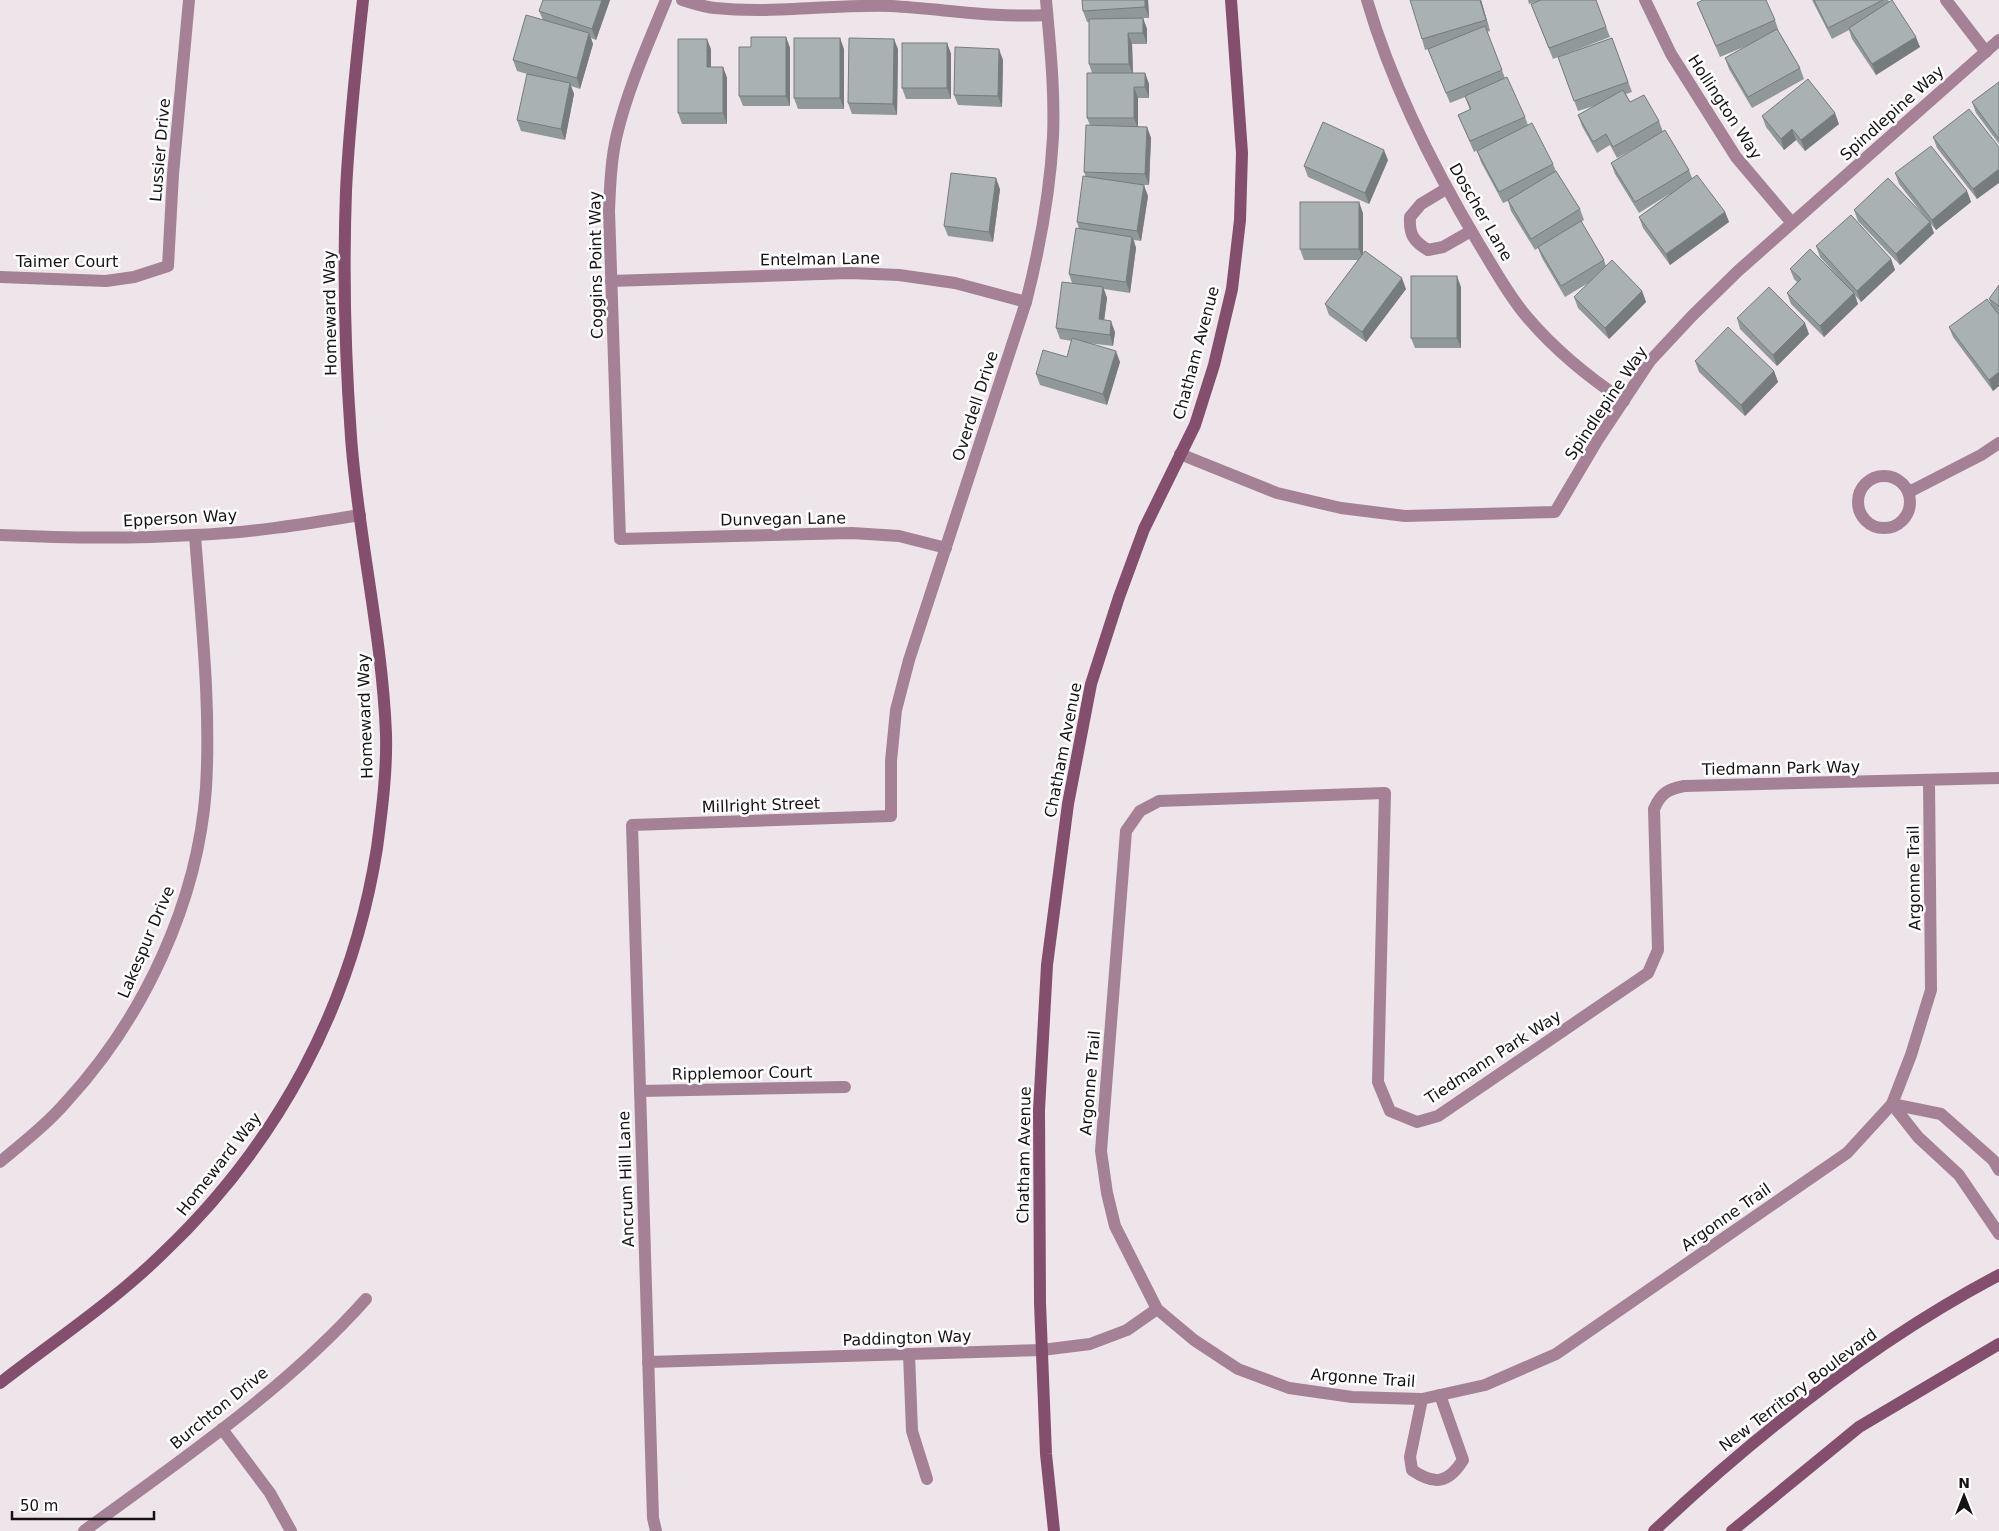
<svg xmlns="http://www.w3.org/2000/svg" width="1999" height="1531" font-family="'DejaVu Sans',sans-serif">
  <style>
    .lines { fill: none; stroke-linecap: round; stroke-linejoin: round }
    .street { stroke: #a58195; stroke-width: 12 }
    .secondary { stroke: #834f6d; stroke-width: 12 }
    .wall { fill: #91989a }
    .shaded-wall { fill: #767c7d }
    .building { fill: #a9b1b3; stroke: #767c7d }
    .labels { text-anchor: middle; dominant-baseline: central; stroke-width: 5; stroke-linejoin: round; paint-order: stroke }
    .street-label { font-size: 16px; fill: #151314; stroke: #fff }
  </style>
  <rect width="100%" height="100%" fill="#ede5e9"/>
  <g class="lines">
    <g class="street">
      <path d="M666,0C648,44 628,88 617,134C611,159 610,186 609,211L620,539L852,533L899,536L946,548"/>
      <path d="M682,0C693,3 704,7 715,8C774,14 833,4 891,6C944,9 994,18 1047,15"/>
      <path d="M1367,0C1392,86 1433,167 1479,244C1494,268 1508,295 1527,317C1555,350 1588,377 1624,401"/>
      <path d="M1645,0L1671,54L1736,157L1792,223"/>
      <path d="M1946,0L1986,52"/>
      <path d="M1446,189L1421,204L1410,217C1409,234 1413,241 1428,250L1443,247L1471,231"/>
      <path d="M0,277L106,281L134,277L168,266L173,174L189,0"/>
      <path d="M611,281L850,273L899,275L955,283L1026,302"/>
      <path d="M1180,454L1277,493L1341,508L1405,516L1555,512L1597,441L1650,361L1692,316L1738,271L1999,40"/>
      <circle cx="1884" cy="502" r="26"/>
      <path d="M1909,492L1981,455L1999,443"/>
      <path d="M0,535C65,538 129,539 194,535C250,533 305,524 360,515"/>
      <path d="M1929,780L1931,990L1911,1055L1892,1104L1847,1153L1556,1354L1485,1385L1422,1399L1352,1397L1289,1388L1238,1369L1194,1340L1157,1309L1115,1226L1107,1193L1101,1151L1126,831L1140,811L1159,801L1385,793L1378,1082L1390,1111L1417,1122L1438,1116L1648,973L1658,950L1654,809C1661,793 1668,789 1684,786L1999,778"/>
      <path d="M640,1091L845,1087"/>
      <path d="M1892,1104L1918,1137L1959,1175L1999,1234"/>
      <path d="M1892,1104L1941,1114L1993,1160L1999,1170"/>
      <path d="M0,1162C24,1142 47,1124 67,1101C144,1017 198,902 206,788C211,704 201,619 195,535"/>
      <path d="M909,1354L912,1431L927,1479"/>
      <path d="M648,1362L1042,1350L1090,1344L1127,1330L1157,1309"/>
      <path d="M1422,1399L1410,1457L1412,1470C1434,1485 1448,1484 1463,1460L1440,1395"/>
      <path d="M222,1429L270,1493L291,1531"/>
      <path d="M84,1531C181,1460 286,1389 366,1299"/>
      <path d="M656,1531L653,1518L632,825L891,816V761L896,710L909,660L1026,302C1040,247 1050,193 1053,137C1055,91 1050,45 1046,0"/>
    </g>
    <g class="secondary">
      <path d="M0,1383C54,1341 113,1302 162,1254C278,1144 352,1006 377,848C382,810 387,772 386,734C382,634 358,536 351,437C345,355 343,273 346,191C349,127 356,64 363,0"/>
      <path d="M1054,1531L1046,1454L1040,1303L1039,1110L1047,965L1068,804L1091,684L1119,597L1144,529L1195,425L1214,365L1232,289L1240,220L1242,153L1231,0"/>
      <path d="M1654,1531C1758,1433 1872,1342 1999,1275"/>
      <path d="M1732,1531L1859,1427L1999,1344"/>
    </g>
  </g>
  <g class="wall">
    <path d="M610,0L596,40L591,38L593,44L580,89L571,86L574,94L565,140L521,131L517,120L534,76L517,71L513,60L543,20L539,11Z"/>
    <path d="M1082,0H1148L1149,18H1143L1147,29V44H1132L1133,73H1145L1149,84V98H1138V127H1147L1151,138L1149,185H1142L1148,196L1141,241L1134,240L1136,248L1130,293L1104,289L1107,298L1104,320L1115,332L1113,346L1087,343L1120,362L1107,405L1040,385L1036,374L1067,357L1072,341L1060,339L1056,328L1072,283L1069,274L1079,229L1077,222L1086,177L1084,172L1090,125L1087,118L1092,73L1089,64V22H1087L1083,11Z"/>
    <path d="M1481,0L1490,31L1487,32L1505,78L1525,117L1528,125L1553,164L1556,171L1580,209L1584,220L1581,222L1604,260L1606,266L1642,291L1646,302L1609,339L1578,308L1574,297L1590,282L1565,297L1542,258L1538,248L1535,250L1511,211L1508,201L1503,203L1481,162L1477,151L1489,145L1474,152L1458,115L1470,110L1465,97L1450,103L1428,49L1425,50L1422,39Z"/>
    <path d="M1528,0H1596L1610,37L1553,59L1531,4L1537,1L1529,4Z"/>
    <path d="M1812,0H1888L1920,47L1876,75L1852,39L1849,30L1832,39Z"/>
    <path d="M1697,3L1775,20L1779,32L1800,68L1804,79L1752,108L1729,69L1725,58L1751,44L1720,57Z"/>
    <path d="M786,37L790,48V106H743L739,96L751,47Z"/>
    <path d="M1612,38L1632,92L1626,94L1630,102L1659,121L1663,132L1689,170L1692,178L1725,212L1729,222L1670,265L1643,228L1639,217L1671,193L1639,213L1615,174L1611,163L1646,142L1617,158L1610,145L1597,153L1582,126L1578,115L1597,105L1578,111L1558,57Z"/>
    <path d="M947,43L951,54V99H906L902,88Z"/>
    <path d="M711,49V67H723L727,78V124H682L678,113Z"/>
    <path d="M844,49V109H798L794,98Z"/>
    <path d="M898,49L897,115L852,114L848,103Z"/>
    <path d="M1003,60L1002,107L958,105L954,95Z"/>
    <path d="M1999,82V144L1976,113L1972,102Z"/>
    <path d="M1762,116L1839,124L1805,151L1796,140L1784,150L1766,127Z"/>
    <path d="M1933,137L1999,147L1977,199L1937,148Z"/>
    <path d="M1388,160L1369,204L1308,177L1304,166Z"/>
    <path d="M1895,173L1967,191L1971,202L1936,230L1930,223L1934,233L1900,265L1858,221L1854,210L1928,221L1899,184Z"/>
    <path d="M1000,189L993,242L948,236L944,226Z"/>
    <path d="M1363,213V254L1406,289L1366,342L1329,315L1325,304L1358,260H1304L1300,249Z"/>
    <path d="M1816,246L1891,259L1895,270L1861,302L1855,295L1858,304L1824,337L1791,304L1787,293L1797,282L1794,279L1790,269L1841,280L1820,257Z"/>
    <path d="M1999,285V314L1998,313L1999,315V386L1993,391L1953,337L1949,327L1991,304L1989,299Z"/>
    <path d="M1461,287V348H1415L1411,338Z"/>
    <path d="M1737,318L1809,334L1777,366L1740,329Z"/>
    <path d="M1695,361L1774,371L1778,382L1745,416L1699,372Z"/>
  </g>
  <g class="shaded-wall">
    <path d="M602,0H610L596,40L592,29Z"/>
    <path d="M1145,0H1148L1149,18L1145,7Z"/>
    <path d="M1480,0H1481L1490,31L1486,20Z"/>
    <path d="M1143,18L1147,29V44L1143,33Z"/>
    <path d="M589,33L593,44L580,89L577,78Z"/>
    <path d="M1128,33L1132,44L1133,75L1129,64Z"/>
    <path d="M786,37L790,48V106L786,96Z"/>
    <path d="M1916,37L1920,47L1876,75L1872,64Z"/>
    <path d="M840,38L844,49V109L840,98Z"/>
    <path d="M707,39L711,49V78L707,67Z"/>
    <path d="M894,39L898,49L897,115L893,104Z"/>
    <path d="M947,43L951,54V99L947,88Z"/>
    <path d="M999,49L1003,60L1002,107L998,96Z"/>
    <path d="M723,67L727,78V124L723,113Z"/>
    <path d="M1145,73L1149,84V98L1145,87Z"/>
    <path d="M570,83L574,94L565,140L561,129Z"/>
    <path d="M1134,87L1138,98V129L1134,118Z"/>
    <path d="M1835,113L1839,124L1805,151L1801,140Z"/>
    <path d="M1147,127L1151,138L1149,185L1145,174Z"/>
    <path d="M1792,129L1796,140L1784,150L1781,139Z"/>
    <path d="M1384,150L1388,160L1369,204L1365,193Z"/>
    <path d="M1999,169V183L1977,199L1973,189Z"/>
    <path d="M996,178L1000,189L993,242L989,232Z"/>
    <path d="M1144,185L1148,196L1141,241L1137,231Z"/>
    <path d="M1967,191L1971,202L1936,230L1932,220Z"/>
    <path d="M1359,202L1363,213V260L1359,249Z"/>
    <path d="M1725,212L1729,222L1670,265L1666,254Z"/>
    <path d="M1930,222L1934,233L1900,265L1896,254Z"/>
    <path d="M1132,237L1136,248L1130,293L1126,282Z"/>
    <path d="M1891,259L1895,270L1861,302L1857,291Z"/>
    <path d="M1457,276L1461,287V348L1457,338Z"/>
    <path d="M1402,278L1406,289L1366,342L1362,332Z"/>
    <path d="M1103,287L1107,298L1103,330L1099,319Z"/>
    <path d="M1642,291L1646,302L1609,339L1605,328Z"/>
    <path d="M1854,293L1858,304L1824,337L1820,326Z"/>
    <path d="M1111,321L1115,332L1113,346L1110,335Z"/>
    <path d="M1805,323L1809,334L1777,366L1773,355Z"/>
    <path d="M1116,351L1120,362L1107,405L1103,394Z"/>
    <path d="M1774,371L1778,382L1745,416L1741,405Z"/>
    <path d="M1999,372V386L1993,391L1989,380Z"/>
  </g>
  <g class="building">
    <path d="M543,0H602L592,29L539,11Z"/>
    <path d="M1082,0H1145V7L1083,11Z"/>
    <path d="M1410,0H1480L1486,20L1422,39Z"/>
    <path d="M1541,0H1596L1606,27L1549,48L1531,4Z"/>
    <path d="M1703,0H1766L1775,20L1716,46L1697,3Z"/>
    <path d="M1814,0H1883L1828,28Z"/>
    <path d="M1892,0L1916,37L1872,64L1849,28Z"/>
    <path d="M526,15L589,33L577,78L513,60Z"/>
    <path d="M1143,18V33H1128L1129,64H1089V19Z"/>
    <path d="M1485,26L1502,70L1446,93L1428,49Z"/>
    <path d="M1777,29L1800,68L1748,97L1725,58Z"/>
    <path d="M751,37H786V96H739V47H751Z"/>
    <rect x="794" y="38" width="46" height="60"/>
    <path d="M849,38L894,39L893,104L848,103Z"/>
    <path d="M1612,38L1628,82L1574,101L1558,57Z"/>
    <path d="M678,39H707V67H723V113H678Z"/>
    <rect x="902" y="43" width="45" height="45"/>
    <path d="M955,47L999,49L998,96L954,95Z"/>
    <path d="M1087,73H1145V87H1134V118H1087Z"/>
    <path d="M527,74L570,83L561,129L517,120Z"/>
    <path d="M1507,77L1525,117L1470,141L1458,115L1471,109L1465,96Z"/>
    <path d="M1808,79L1835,113L1801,140L1792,129L1781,139L1762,116Z"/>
    <path d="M1999,82V139L1972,102Z"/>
    <path d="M1623,90L1630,102L1644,95L1659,121L1613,147L1606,134L1593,142L1578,115Z"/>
    <path d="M1969,109L1999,147V169L1973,189L1933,137Z"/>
    <path d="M1323,122L1384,150L1365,193L1304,166Z"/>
    <path d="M1532,123L1553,164L1499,192L1477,151Z"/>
    <path d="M1086,125L1147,127L1145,174L1084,172Z"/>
    <path d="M1665,130L1689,170L1635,202L1611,163Z"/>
    <path d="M1931,146L1967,191L1932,220L1895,173Z"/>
    <path d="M1556,171L1580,209L1531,239L1508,200Z"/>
    <path d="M951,173L996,178L989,232L944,226Z"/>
    <path d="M1697,175L1725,212L1666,254L1639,217Z"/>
    <path d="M1083,176L1144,185L1137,231L1077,222Z"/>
    <path d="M1888,178L1930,222L1896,254L1854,210Z"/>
    <rect x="1300" y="202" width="59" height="47"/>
    <path d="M1851,215L1891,259L1857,291L1816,246Z"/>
    <path d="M1581,221L1604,260L1561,286L1538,247Z"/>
    <path d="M1076,228L1132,237L1126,282L1069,274Z"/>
    <path d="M1810,249L1854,293L1820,326L1787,293L1801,279L1790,269Z"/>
    <path d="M1365,251L1402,278L1362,332L1325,304Z"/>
    <path d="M1612,260L1642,291L1605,328L1574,297Z"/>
    <rect x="1411" y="276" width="46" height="62"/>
    <path d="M1062,282L1103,287L1099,319L1111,321L1110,335L1056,328Z"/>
    <path d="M1999,285V306L1989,299Z"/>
    <path d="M1769,287L1805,323L1773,355L1737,318Z"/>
    <path d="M1987,299L1999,315V372L1989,380L1949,327Z"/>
    <path d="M1728,327L1774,371L1741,405L1695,361Z"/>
    <path d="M1072,338L1116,351L1103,394L1036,374L1043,350L1067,357Z"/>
  </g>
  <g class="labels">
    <g class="street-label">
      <text transform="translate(1725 107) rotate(57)">Hollington Way</text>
      <text transform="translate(1892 113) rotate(-42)">Spindlepine Way</text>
      <text transform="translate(160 150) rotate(-85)">Lussier Drive</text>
      <text transform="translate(1481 212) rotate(60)">Doscher Lane</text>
      <text transform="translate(820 259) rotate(-1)">Entelman Lane</text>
      <text x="67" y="261">Taimer Court</text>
      <text transform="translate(596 265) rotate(-91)">Coggins Point Way</text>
      <text transform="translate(330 313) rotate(-91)">Homeward Way</text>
      <text transform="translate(1196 353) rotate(-75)">Chatham Avenue</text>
      <text transform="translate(1606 403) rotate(-56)">Spindlepine Way</text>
      <text transform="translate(975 406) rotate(-72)">Overdell Drive</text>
      <text transform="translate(180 518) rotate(-3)">Epperson Way</text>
      <text transform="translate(783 519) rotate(-1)">Dunvegan Lane</text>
      <text transform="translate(365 716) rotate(-92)">Homeward Way</text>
      <text transform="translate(1063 750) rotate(-79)">Chatham Avenue</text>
      <text transform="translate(1781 768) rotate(-1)">Tiedmann Park Way</text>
      <text transform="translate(761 805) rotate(-2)">Millright Street</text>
      <text transform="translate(1914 878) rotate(-91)">Argonne Trail</text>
      <text transform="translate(146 942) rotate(-67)">Lakespur Drive</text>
      <text transform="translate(1493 1057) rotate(-33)">Tiedmann Park Way</text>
      <text transform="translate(742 1073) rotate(-1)">Ripplemoor Court</text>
      <text transform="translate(1090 1083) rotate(-85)">Argonne Trail</text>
      <text transform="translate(1024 1155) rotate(-89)">Chatham Avenue</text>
      <text transform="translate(219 1164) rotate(-52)">Homeward Way</text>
      <text transform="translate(626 1179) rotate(-92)">Ancrum Hill Lane</text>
      <text transform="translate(1726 1217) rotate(-35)">Argonne Trail</text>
      <text transform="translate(907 1338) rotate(-2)">Paddington Way</text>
      <text transform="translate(1363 1378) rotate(4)">Argonne Trail</text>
      <text transform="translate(1798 1390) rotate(-37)">New Territory Boulevard</text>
      <text transform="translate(219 1408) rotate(-39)">Burchton Drive</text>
    </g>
  </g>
  <g transform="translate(1964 1496)" stroke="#ffffff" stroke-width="4" paint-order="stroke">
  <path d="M0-4L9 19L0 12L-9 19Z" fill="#151314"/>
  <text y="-8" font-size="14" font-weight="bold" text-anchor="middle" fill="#151314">N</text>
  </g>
  <path d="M12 1511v8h142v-8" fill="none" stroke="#151314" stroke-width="2.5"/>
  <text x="20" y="1511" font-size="15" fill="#151314" stroke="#ffffff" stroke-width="4" paint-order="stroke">50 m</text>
</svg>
